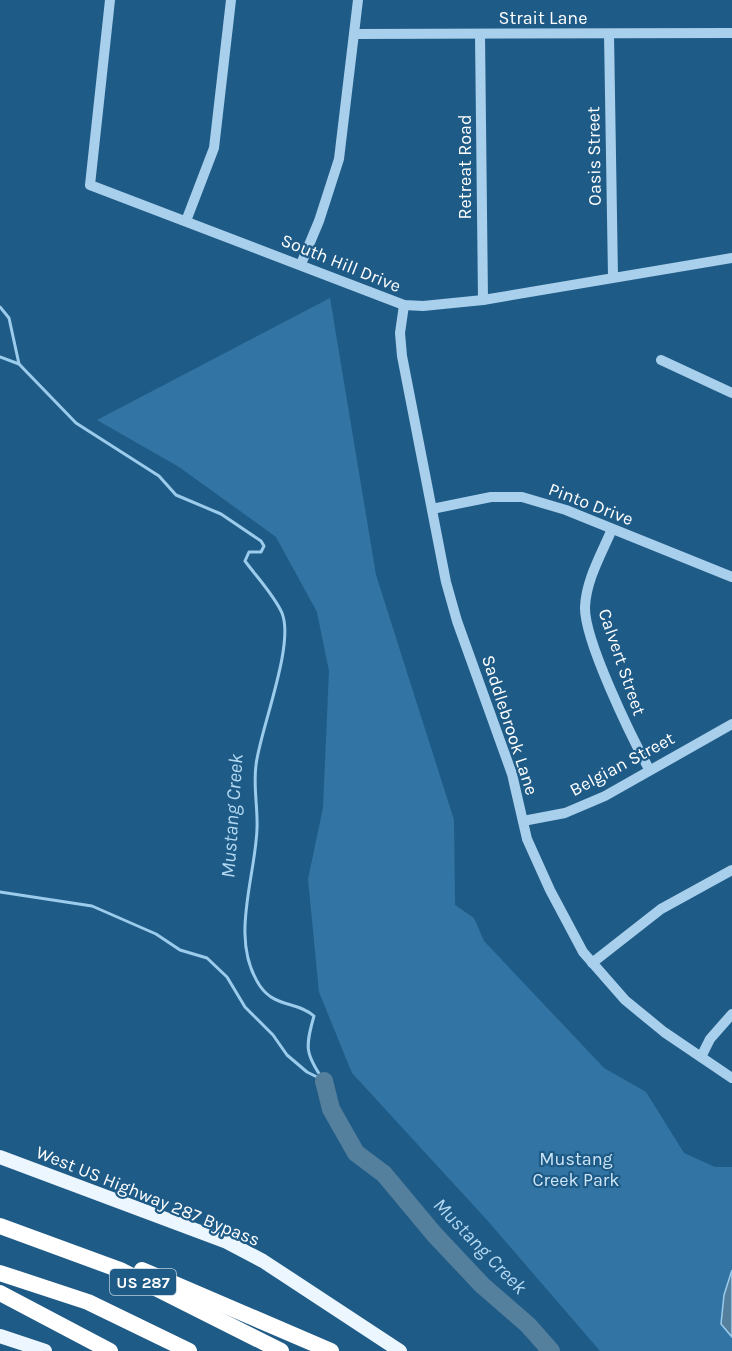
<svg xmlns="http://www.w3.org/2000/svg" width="732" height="1351" font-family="Karla,sans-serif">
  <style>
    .green { fill: #3275a4 }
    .water { fill: #547f9d; stroke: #9bccec; stroke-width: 1.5 }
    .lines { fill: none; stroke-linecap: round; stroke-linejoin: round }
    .stream { stroke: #9bccec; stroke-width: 3 }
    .river { stroke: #547f9d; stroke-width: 18 }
    .minor { stroke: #a8cfeb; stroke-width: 10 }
    .major { stroke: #ecf6fe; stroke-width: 14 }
    .highway { stroke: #fff; stroke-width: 16 }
    .labels { text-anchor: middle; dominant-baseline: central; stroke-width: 4.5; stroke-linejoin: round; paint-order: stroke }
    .shield { fill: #1f5b87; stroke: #bccedb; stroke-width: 1.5 }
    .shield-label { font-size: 16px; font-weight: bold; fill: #fff }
    .street-label { font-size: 18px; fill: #fff; stroke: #1f5b87 }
    .park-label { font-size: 18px; fill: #cde6f8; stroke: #1f5b87 }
    .water-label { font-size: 20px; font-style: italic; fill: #b3d9f2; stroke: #1f5b87 }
  </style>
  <rect width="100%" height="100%" fill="#1f5b87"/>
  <path class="green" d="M330,298L376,575L454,820L455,905L474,918L484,941L604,1068L646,1092L684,1153L715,1167H732V1351H600L487,1220L352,1073L319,992L308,879L323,808L329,671L317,612L276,537L179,467L97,420Z"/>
  <path class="water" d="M732,1270V1337L721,1324L724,1295Z"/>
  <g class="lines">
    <g class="stream">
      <path d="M0,307L9,318L19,364"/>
      <path d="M0,357L19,364L76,423L159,476L176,495L221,514L261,541L264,546L261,552H249L245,561C256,576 274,595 282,613C295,645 260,730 256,765C253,786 258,808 257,829C255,880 229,940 260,986C275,1008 297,1001 314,1016C305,1047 305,1054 324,1081"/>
      <path d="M0,892L92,906L156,934L180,950L207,958L227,977L245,1007L273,1035L287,1055L307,1072L323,1080"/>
    </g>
    <path class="river" d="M324,1081L331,1109L356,1153L384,1174L434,1234L482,1285L528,1325L551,1351"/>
    <g class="minor">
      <path d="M110,0L90,185L404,305L423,306L483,300L732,258"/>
      <path d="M354,34L732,33"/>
      <path d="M480,34L483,300"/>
      <path d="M609,34L613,277"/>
      <path d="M186,221L214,148L231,0"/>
      <path d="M301,264L319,221L339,159L358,0"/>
      <path d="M404,305L400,333L402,356L446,582L457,621L512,774L527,839L550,890L583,952L625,1000L664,1032L732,1078"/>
      <path d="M661,360L732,393"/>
      <path d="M432,509L491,497H522L566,510L732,577"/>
      <path d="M612,529C602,553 586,580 585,607C584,640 632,738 649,769"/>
      <path d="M523,821L565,813L605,796L732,724"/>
      <path d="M592,963L661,909L732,870"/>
      <path d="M701,1057L710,1039L732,1014"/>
    </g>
    <g class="major">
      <path d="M0,1157L227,1242L263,1261L400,1351"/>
      <path d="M0,1336L45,1351"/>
    </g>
    <g class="highway">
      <path d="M0,1226L120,1270L281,1351"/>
      <path d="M142,1270L331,1351"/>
      <path d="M0,1273L88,1302L189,1351"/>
      <path d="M0,1293L110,1351"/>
    </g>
  </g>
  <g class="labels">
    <rect class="shield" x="110" y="1269" width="66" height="26" rx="4.5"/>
    <g class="shield-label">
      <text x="143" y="1282">US 287</text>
    </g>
    <g class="street-label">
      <text x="543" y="18">Strait Lane</text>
      <text transform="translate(594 156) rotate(-91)">Oasis Street</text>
      <text transform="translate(465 167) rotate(-90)">Retreat Road</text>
      <text transform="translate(341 263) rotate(22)">South Hill Drive</text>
      <text transform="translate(591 504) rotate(21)">Pinto Drive</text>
      <text transform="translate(622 662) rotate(71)">Calvert Street</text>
      <text transform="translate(510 725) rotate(72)">Saddlebrook Lane</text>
      <text transform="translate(622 764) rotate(-28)">Belgian Street</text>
      <text transform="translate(148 1196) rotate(22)">West US Highway 287 Bypass</text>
    </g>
    <g class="park-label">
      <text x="576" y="1159">Mustang<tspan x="576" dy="21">Creek Park</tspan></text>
    </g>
    <g class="water-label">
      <text transform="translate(232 816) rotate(-86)">Mustang Creek</text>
      <text transform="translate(480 1246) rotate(46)">Mustang Creek</text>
    </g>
  </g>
</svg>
